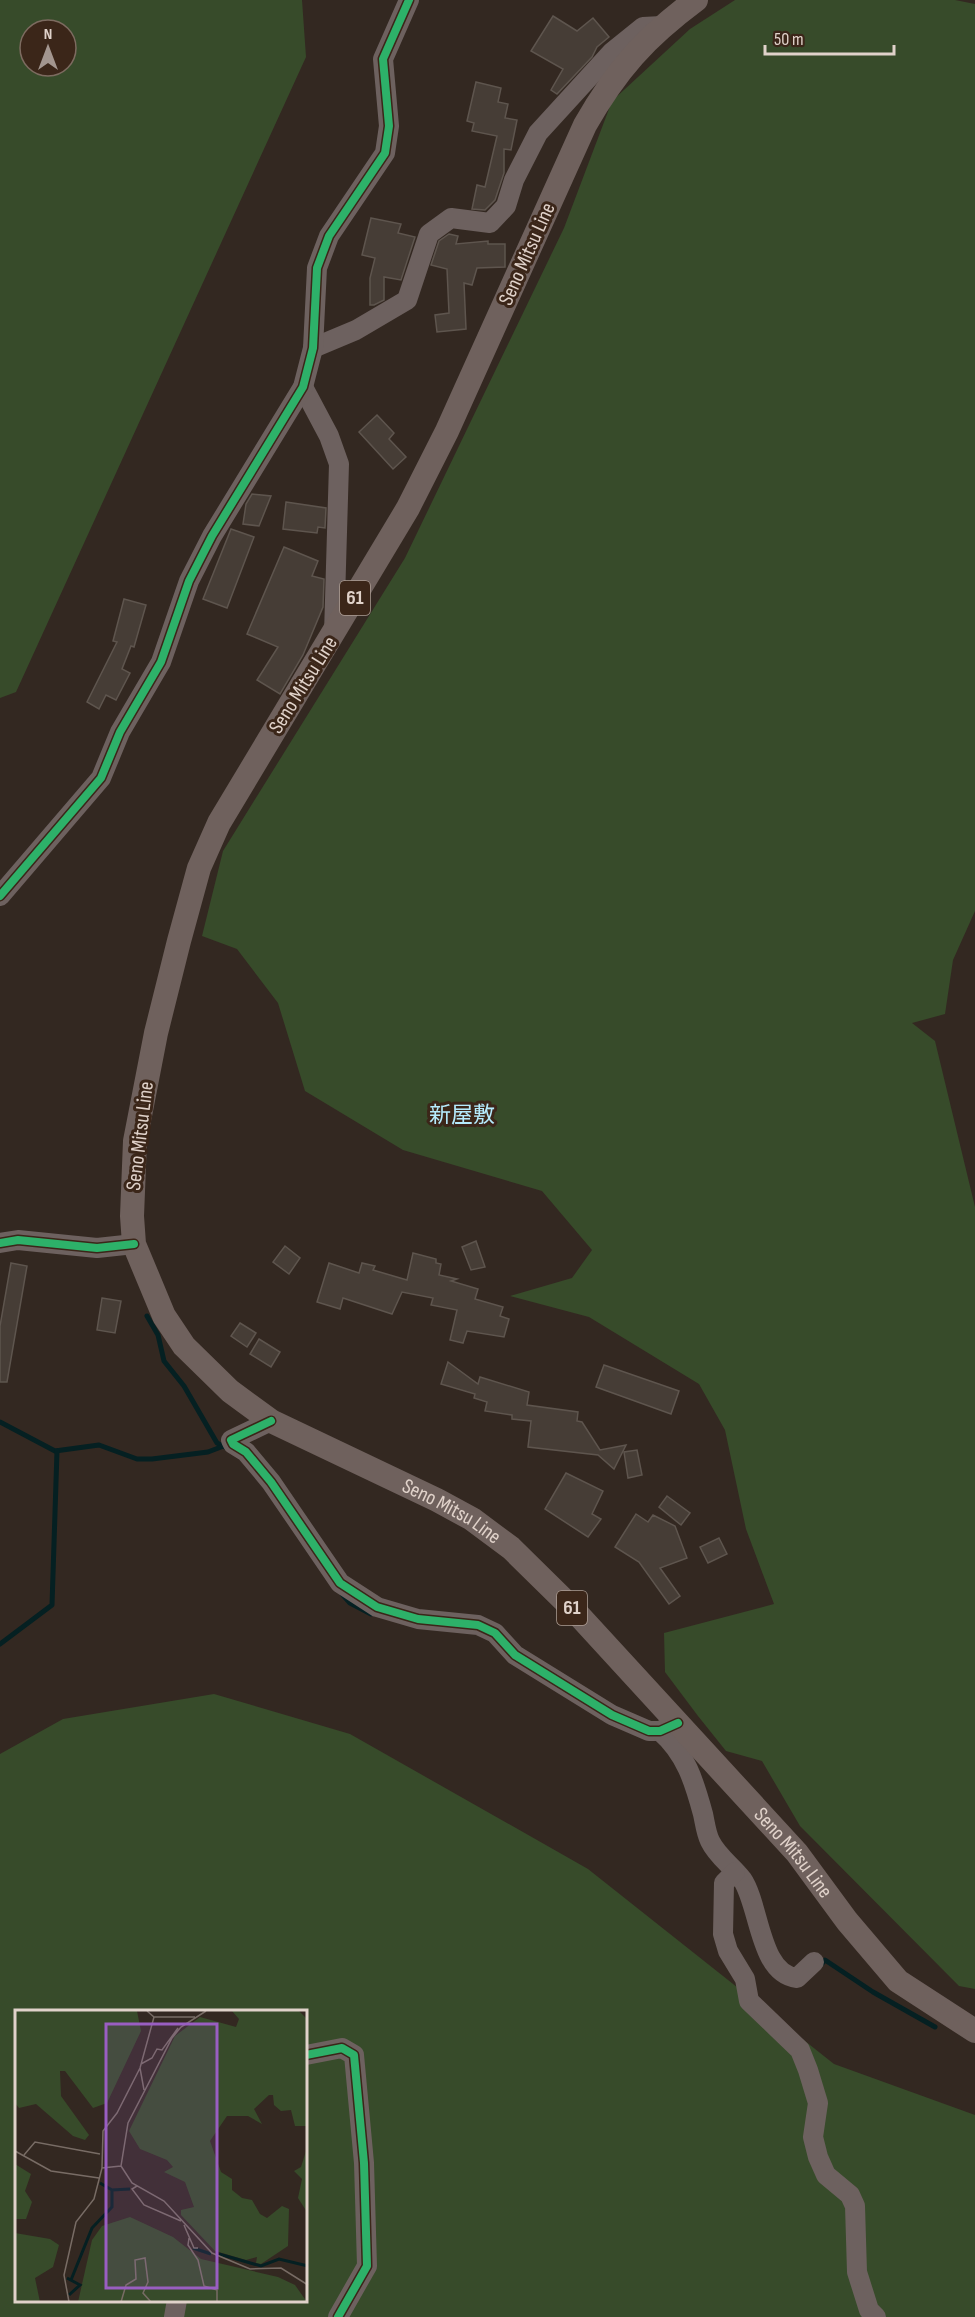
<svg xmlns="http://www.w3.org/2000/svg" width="975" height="2317" font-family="'Sofia Sans Condensed','Noto Sans JP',sans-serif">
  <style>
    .green { fill: #374b2a; fill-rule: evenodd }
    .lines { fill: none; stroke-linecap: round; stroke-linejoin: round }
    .stream { stroke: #052022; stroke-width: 5 }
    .building { fill: #463d36; stroke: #5e554e; stroke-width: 1.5 }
    .minor { stroke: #6d615f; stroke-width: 20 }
    .major { stroke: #6f615d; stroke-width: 24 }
    .cycleway-casing { stroke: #3b2619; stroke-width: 11 }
    .cycleway { stroke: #2db169; stroke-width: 8 }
    .labels { text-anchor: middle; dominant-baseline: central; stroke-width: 6; stroke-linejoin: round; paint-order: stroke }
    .shield { fill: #3b2619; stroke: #ae9e95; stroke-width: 1.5 }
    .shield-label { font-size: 20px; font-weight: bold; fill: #e0d2ca }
    .street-label { font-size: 21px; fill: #e0d2ca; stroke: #3b2619 }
    .neighbourhood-label { font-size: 22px; fill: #b5ebfd; stroke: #3b2619 }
    .inset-river { fill: none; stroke: #052022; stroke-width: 3 }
    .inset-road { fill: none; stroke: #786c65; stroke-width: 1.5 }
    .view { fill: #995ec2; fill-opacity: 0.15; stroke: #995ec2; stroke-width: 3 }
    .inset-edge { fill: none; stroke: #e0d2ca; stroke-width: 3 }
  </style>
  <rect width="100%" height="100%" fill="#332821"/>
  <g class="green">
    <path d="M0,0H302L306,57L16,692L0,698ZM30,30H66V66H30Z"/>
    <path d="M735,0H955L975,4V911L953,960L945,1014L912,1023L935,1041L975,1207V1989L959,1986L800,1826L762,1761L726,1751L698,1716L665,1672L664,1633L774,1604L746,1529L725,1430L699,1384L589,1317L510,1296L572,1278L592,1250L542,1191L403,1150L305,1091L278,1003L237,949L202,936L223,851L405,558L564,228L612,101L690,29Z"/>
    <path d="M214,1694L350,1734L588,1869L834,2064L975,2115V2317H0V1754L63,1719ZM16,2011H306V2300H16Z"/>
  </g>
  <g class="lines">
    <g class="stream">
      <path d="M147,1316L158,1335L164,1361L184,1386L217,1443L229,1449"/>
      <path d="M0,1422L55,1451L99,1445L137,1459H152L208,1452L221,1447"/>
      <path d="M342,1594L350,1603L371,1614"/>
      <path d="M0,1644L52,1605L57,1451"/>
      <path d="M820,1966L825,1960L873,1992L935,2027"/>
    </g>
  </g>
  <g class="building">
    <path d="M553,16L577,31L593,18L609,37L597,47L592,57L557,94L551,90L563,69L531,51Z"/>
    <path d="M476,82L501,88L498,102L508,104L505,118L517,120L511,150L504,149V173L495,200L485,210L472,209L477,185L485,187L497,136L472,131L474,123L467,121Z"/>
    <path d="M371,218L401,224L398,233L415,237L401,280L384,277V300L374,305H370V278L375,258L362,255Z"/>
    <path d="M449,234L458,236L456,244L488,241V244H505V267L477,268L472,285L464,283L466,329L437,332L435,315L449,313L447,269L431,265L439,241Z"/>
    <path d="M377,415L394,433L389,439L406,457L393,469L359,432Z"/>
    <path d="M252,494L271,496L259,526L243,524L246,504Z"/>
    <path d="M286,502L326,508L325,528L318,527L317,533L283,529Z"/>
    <path d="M231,529L254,537L227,608L203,599Z"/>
    <path d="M284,547L318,561L312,576L324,579L323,607L303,655L280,694L257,680L278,647L247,634Z"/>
    <path d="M124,599L146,605L134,647L131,646L122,669L130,673L116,700L106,695L99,709L87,702L117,642L113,641Z"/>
    <path d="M476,1241L485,1267L471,1270L462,1247Z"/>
    <path d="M285,1246L300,1258L289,1274L273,1262Z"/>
    <path d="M413,1253L436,1259V1263L441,1264L439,1275L457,1279L451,1281L478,1289L475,1299L503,1307L500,1316L509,1319L504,1337L467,1331L463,1343L450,1340L457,1310L431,1305L433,1298L402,1292L392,1314L343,1298L340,1309L317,1302L329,1263L359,1273L362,1263L375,1266L373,1270L407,1280Z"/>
    <path d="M11,1263L27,1266L7,1382H0V1326Z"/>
    <path d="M102,1298L121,1301L115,1333L97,1330Z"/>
    <path d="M240,1323L256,1333L247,1347L231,1336Z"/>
    <path d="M259,1339L280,1352L271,1367L250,1354Z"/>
    <path d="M448,1362L478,1384L480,1377L529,1392L527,1405L578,1412L577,1421L582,1422L600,1450L626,1445L614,1469L598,1455L528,1447L531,1421L512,1419V1415L485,1411L487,1402L474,1398L475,1394L441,1384Z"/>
    <path d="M604,1365L679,1391L671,1414L596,1387Z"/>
    <path d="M637,1450L642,1475L628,1478L624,1452Z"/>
    <path d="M566,1473L603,1491L592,1514L601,1519L588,1537L545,1509Z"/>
    <path d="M667,1496L690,1513L681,1525L659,1507Z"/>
    <path d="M636,1514L648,1522L653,1515L675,1526L687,1558L660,1568L680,1596L669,1604L639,1562L615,1547Z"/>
    <path d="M719,1538L727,1554L708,1563L700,1547Z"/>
  </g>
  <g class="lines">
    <g class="minor">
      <path d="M313,348L356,330L407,300L429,234L451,218L490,223L506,206L514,180L538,133L612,52L643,27L662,26"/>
      <path d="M303,387L329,436L339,464L334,634"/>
      <path d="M0,896L101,778L120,732L161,662L189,581L212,536L303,387L313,348L317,268L329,236L385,153L389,126L383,59L409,0"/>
      <path d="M0,1243L18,1240L97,1248L134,1244"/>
      <path d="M271,1421L231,1440L233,1444L246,1452L271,1482L340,1583L377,1607L418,1619L478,1625L495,1633L515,1655L612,1715L649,1731H660L678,1723"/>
      <path d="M660,1731C686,1754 694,1781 703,1814C705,1823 706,1833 710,1841C717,1856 732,1866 742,1879C760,1905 759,1974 797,1978L814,1962"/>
      <path d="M735,1872L724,1883L723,1934L728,1951L745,1979L749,2001L800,2050L808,2070L818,2103L813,2137L818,2157L826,2175L850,2195L855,2206L857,2272L869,2310L876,2317"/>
      <path d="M306,2055L342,2048L354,2055L364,2163L367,2266L338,2317"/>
      <path d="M174,2317L177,2300"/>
    </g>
    <path class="major" id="s1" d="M696,0C645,38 617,69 585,125L447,431L408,508L219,823L199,868L179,941L156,1033L135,1141L132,1216L134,1244L164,1316L184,1346L230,1391L271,1421L437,1500L472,1519L511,1548L573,1609L797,1853L847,1921L898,1981L975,2031"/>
    <defs>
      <g id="cycleway">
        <path d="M0,896L101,778L120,732L161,662L189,581L212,536L303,387L313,348L317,268L329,236L385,153L389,126L383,59L409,0"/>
        <path d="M0,1243L18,1240L97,1248L134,1244"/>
        <path d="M271,1421L231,1440L233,1444L246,1452L271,1482L340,1583L377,1607L418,1619L478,1625L495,1633L515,1655L612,1715L649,1731H660L678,1723"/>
        <path d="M306,2055L342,2048L354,2055L364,2163L367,2266L338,2317"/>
      </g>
    </defs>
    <use href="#cycleway" class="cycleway-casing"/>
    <use href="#cycleway" class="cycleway"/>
  </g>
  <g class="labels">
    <g class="shield">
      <rect x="340" y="581" width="30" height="34" rx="4.5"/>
      <rect x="557" y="1591" width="30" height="34" rx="4.5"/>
    </g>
    <g class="shield-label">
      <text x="355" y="598">61</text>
      <text x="572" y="1608">61</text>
    </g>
    <g class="street-label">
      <text transform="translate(527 254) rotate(-66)">Seno Mitsu Line</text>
      <text transform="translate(303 685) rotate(-58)">Seno Mitsu Line</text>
      <text transform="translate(140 1136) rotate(-83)">Seno Mitsu Line</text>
      <text stroke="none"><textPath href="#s1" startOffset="1822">Seno Mitsu Line</textPath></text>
      <text stroke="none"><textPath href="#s1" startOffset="2308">Seno Mitsu Line</textPath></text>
    </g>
    <g class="neighbourhood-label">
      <text x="462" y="1115">新屋敷</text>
    </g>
  </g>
  <g transform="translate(15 2010)">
    <rect width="292" height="292" fill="#332821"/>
    <path d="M0,1H122L126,21L92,93L78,98L50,61H45L46,86L74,125L70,130L58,126L21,94L4,98L0,93ZM217,1H284L292,9V116H280L276,100L266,101L259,95L258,85H254L239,99L247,114L233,106H212L195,131L206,162L217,169V180L227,188L237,190L245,204L252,208L267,196L274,199L273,236L246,254L241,253L242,247L231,250L200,241L166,205V200L179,197L170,172L149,162L158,157L152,150L125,139L114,121L160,26L185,7L221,17L224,9ZM292,138V202L283,188L287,169L279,161L286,157ZM0,154L16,164L10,181L17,192L11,209H0ZM115,207L158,227L186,249L263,267L280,275L292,292H63L77,230L87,216ZM0,223L35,229L44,235L38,257L20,268L25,292H0Z" fill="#374b2a"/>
    <path class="inset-river" d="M85,173L97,180L115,179M178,238L196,244M204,244L246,256L264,249L293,256M52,268L65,275L54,285M56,270L77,218L97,197V180"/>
    <path class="inset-road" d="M132,1L139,7H180M191,1L166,17L157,28L113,113L106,156L117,173L149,191L197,243L235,259L266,258L293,275M126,54L137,48L142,39L147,40L163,18M125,58L129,80M0,141L36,161L84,168M9,145L20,132L85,144M87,158L88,121L102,103L125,58L139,7M122,176L117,179L129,195L166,211M169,215L179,238H183M174,228L173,235L183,250L189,276L202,280V292M54,292L49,265L61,212L79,189L87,158L106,156M106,292L111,275L121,269L120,250L130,248L133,272L128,283L136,292"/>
    <path class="view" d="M91,14H202V278H91Z"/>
    <rect width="292" height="292" class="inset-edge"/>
  </g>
  <g transform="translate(48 48)"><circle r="28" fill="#3b2619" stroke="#7d6b60" stroke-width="1.5"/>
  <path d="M0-4.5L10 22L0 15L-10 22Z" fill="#a3968f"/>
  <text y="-9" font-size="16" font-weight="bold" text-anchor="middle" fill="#e0d2ca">N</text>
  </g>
  <path d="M765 45v9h129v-9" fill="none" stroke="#e0d2ca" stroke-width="3"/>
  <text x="774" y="45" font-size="18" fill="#e0d2ca" stroke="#3b2619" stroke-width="4.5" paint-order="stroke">50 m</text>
</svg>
